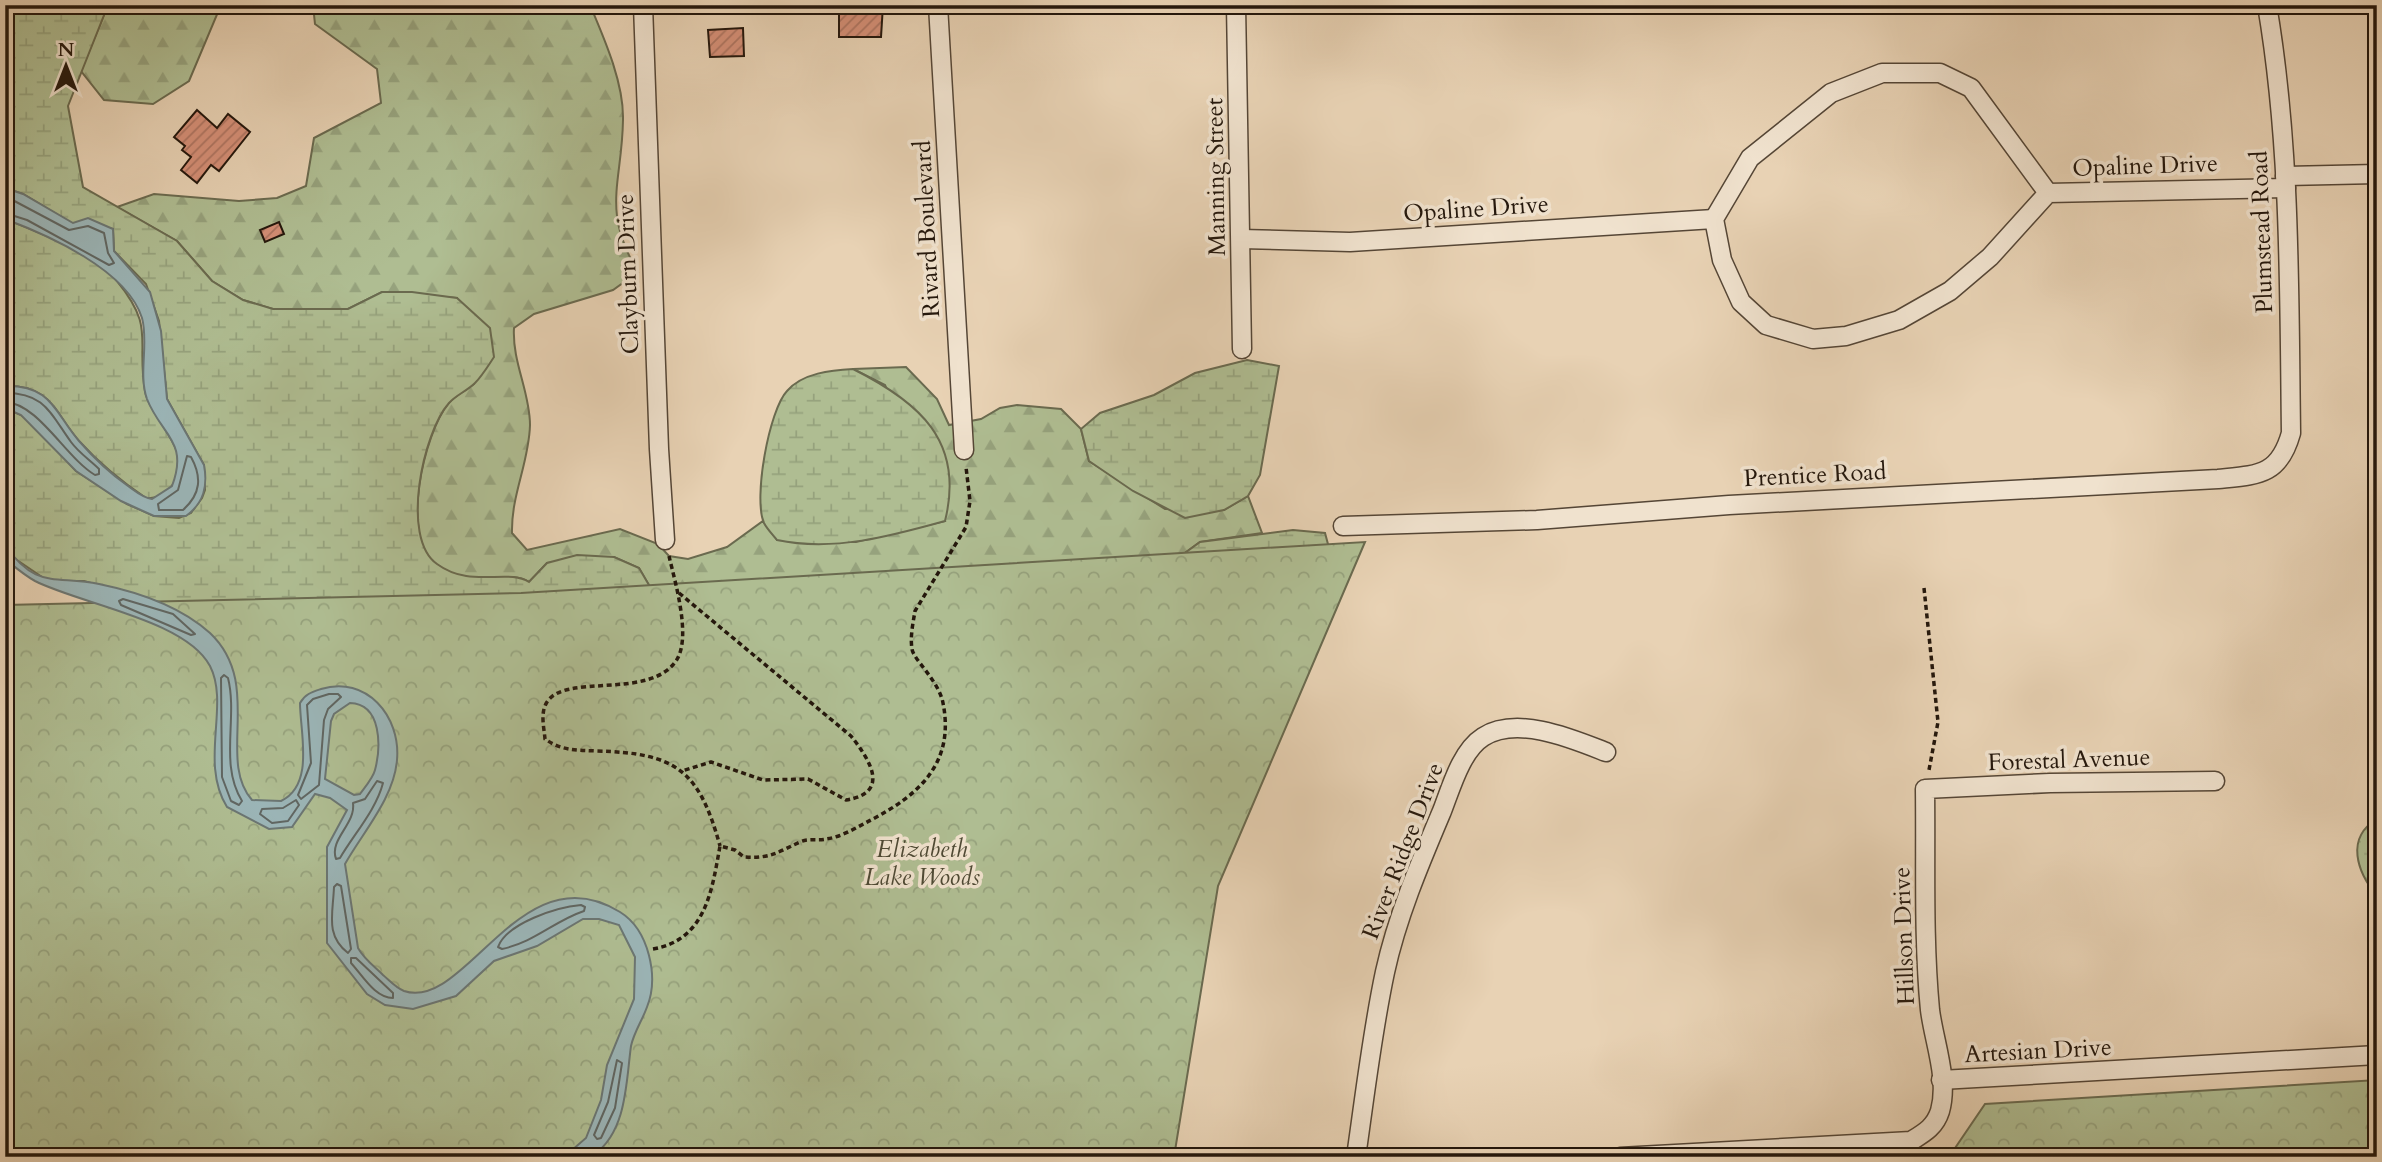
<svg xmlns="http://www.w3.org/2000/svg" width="2382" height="1162" font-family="Cardo,serif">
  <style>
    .forest { fill: url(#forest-firs); stroke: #6a6a4f; stroke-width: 2 }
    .wetland { fill: url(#wetland-marsh); stroke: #6a6a4f; stroke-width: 2 }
    .park { fill: url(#park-crowns); stroke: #6a6a4f; stroke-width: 2 }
    .water { fill: #9bb5b7; stroke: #6b7673; stroke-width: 2; fill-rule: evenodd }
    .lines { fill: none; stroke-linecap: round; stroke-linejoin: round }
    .shore { stroke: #606662; stroke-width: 2 }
    .building { fill: url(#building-hatch); stroke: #24170c; stroke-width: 2 }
    .minor-casing { stroke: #554636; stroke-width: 21 }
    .path { stroke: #24170c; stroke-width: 3.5; stroke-dasharray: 5 3.5; stroke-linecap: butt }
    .minor { stroke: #f0e2ce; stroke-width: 18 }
    .labels { text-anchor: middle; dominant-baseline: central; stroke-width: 7; stroke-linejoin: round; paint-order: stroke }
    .street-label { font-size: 24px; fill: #24170c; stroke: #f0e2ce }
    .park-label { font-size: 24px; font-style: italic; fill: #4e4934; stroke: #f0e2ce }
  </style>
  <defs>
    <pattern id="forest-firs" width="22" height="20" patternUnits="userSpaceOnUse" patternTransform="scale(1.75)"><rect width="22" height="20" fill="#afbd92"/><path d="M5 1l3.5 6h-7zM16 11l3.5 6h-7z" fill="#96a27d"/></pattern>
    <pattern id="wetland-marsh" width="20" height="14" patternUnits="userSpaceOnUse" patternTransform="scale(1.75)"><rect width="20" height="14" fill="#afbd92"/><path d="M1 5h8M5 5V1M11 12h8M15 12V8" fill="none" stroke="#96a27d"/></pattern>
    <pattern id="park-crowns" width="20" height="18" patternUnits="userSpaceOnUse" patternTransform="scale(1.75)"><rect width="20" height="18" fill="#afbd92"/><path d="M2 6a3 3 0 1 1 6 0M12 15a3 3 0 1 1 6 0" fill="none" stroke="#96a27d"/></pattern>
    <pattern id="building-hatch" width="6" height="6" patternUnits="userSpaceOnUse" patternTransform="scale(1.75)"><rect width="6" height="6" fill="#d58f77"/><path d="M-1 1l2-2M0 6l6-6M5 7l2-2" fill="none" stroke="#ad7460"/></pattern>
  </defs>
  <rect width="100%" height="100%" fill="#e8d2b4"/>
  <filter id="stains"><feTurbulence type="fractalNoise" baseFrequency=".00286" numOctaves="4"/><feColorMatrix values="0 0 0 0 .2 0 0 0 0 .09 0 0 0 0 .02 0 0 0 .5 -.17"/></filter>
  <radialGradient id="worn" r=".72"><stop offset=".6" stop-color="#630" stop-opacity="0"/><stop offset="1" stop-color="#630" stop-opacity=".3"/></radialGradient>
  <g class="forest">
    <path d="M108,5H221L189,81L153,104L104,100L81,71Z"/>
    <path d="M313,5H590C604,38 624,83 623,120C622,184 601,210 638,272L613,290L534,314L514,328C512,362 530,392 530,425C529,463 511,495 512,533L527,550L620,529L658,544L669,556L688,559L727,547L763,521L777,540L856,542L945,521L885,385L853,369L906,367L937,399L949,425L981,419L1000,408L1017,405L1061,409L1081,429L1089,461L1165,509L1224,510L1248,496L1262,533L1200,542L1167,566L660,604L639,568L614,557L547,563L529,582C512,571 487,582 466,578C458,577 445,570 437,565C399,539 424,434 448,404C454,396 466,390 474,384L457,298L382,292L348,309H273L243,300L212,281L177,241L117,207L154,194L239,201L277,198L306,186L314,138L381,103L377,69L315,24Z"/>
  </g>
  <g class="wetland">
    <path d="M5,5H108L68,106L83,187L177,241L212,281L243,300L273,309H348L382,292H412L457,298L490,328L494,357C488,366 482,376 475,383C467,391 456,395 449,403C423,432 400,538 437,564C471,589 507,568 529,582L547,563L577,555L614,557L639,568L660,604L1167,566L1200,542L1293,530L1325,533L1333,563L592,1157L176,607L84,581H48L14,558L5,545V408L21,415L36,427L76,471L127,504L154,516L179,518L191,513L202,498L205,490L204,465L167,399L159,321L146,284L114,251L113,229L73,224L23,194L5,188Z"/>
    <path d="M5,219C37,231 95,255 117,281C156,329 136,339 145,391C150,420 201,457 170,488C164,494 155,499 146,498C122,482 99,463 79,441C54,412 52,385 5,386Z"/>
    <path d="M1247,360L1279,366L1260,475L1248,496L1224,510L1185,518L1133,491L1089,461L1081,429L1100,413L1154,395L1195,373Z"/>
    <path d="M853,369C919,402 965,441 945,521C891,536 833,552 777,540C773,535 767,529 764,523C753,499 769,410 787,391C802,373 832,370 853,369Z"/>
    <path d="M2377,819V896C2357,872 2345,838 2377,819Z"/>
  </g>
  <g class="park">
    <path d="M1365,542L1218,886L1174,1157H5V605L521,593Z"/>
    <path d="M2377,1080V1157H1949L1985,1104Z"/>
  </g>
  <g class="water">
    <path d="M5,188L23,194L73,223L88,218L113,229L114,251L150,292L161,331L167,399L204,465C208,486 204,503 186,516H154L121,501L76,471L21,415L5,408V386C52,385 54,412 79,441C93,457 111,474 128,486C135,491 143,498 152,499L172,486C189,441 161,435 147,399C138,374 149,343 142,318C127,270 48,235 5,219Z"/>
    <path d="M5,545C36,590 55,575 99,584C138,592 180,606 210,633C264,684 216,759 252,800L281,801C315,785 300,732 300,703C305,694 312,692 321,689C366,675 401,716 397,760C394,798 363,832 345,864L358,948C364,959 375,967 383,975C390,981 396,988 404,991C466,1012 521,850 620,912C649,930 659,977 647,1007C642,1021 634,1032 631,1046C626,1082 627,1130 595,1154C588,1160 573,1157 564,1157L586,1138L601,1100L607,1065L634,999L635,957L619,925L599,919H583L537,946L494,961L456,996L413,1009L385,1005L367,994L327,943V847L347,810L330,798L315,794L292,827L269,829L227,807C199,762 230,705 210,666C186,620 80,604 35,581C24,575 15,567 5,559ZM350,703C382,704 381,747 375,770C373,778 365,787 360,794L354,795L325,779L331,721L334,714Z"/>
  </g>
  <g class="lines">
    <g class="shore">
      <path d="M5,196L69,230L88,226L104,233L108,253L114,263L109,265L27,220L5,213"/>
      <path d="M5,393C45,393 50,413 71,442C79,453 90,460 99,469V474L95,475C66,458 38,403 5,402"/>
      <path d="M187,456L191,457C202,477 201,494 183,510H159L158,504L178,490Z"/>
      <path d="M123,599L173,614L195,634L191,635L121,605L119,601Z"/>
      <path d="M224,675L228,678C238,718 219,764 242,801L239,805L231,801L222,777L221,678Z"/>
      <path d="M329,694H338L341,697L328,709L324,720L319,785L301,799L298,795L311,763L307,705L313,699Z"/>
      <path d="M377,781L383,783C376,810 354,834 340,858L336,859C329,839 356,824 353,803L365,799Z"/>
      <path d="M296,800L299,805L288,821L272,823L260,814L262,809L283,808Z"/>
      <path d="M337,884L341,886L351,949L348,953C325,935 333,914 334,887Z"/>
      <path d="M581,905L585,907L584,911C554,921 535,942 502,949L498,947C507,923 557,907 581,905Z"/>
      <path d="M351,958H356L393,993V998C375,998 363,976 351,963Z"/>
      <path d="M617,1060L622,1063L615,1108L601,1138L597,1139L594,1135L608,1102Z"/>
    </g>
  </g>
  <g class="building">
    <path d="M839,5H883L881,37H839Z"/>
    <path d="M743,28L744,56L710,57L708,30Z"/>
    <path d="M197,110L217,128L228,114L250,132L219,171L211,165L197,183L181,170L191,157L182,150L185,146L174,137Z"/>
    <path d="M279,222L284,234L265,242L260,230Z"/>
  </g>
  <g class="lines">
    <defs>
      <g id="minor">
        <path d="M643,5L659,449L665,540"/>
        <path d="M938,5L964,450"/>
        <path d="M1236,5L1242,349"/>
        <path d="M2285,176L2377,174"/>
        <path d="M2048,193L1971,88L1940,73H1882L1831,93L1750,158L1714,219L1722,260L1741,302L1766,325L1813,339L1846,336L1899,320L1950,291L1990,257L2048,193L2286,188"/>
        <path d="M1241,239L1350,242L1714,219"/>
        <path d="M1343,526L1537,520L1729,505L2218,479C2258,475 2279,476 2291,433C2289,290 2291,146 2267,5"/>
        <path d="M1941,1080L2377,1055"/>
        <path d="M1356,1157C1365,1095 1372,1033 1385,972C1397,917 1420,863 1442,811C1451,788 1461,751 1483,737C1517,715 1573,739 1606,752"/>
        <path d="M1620,1157L1911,1141C1924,1133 1935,1127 1940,1111C1949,1079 1934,1042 1930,1010C1923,937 1926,863 1925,789L2050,783L2215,781"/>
      </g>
    </defs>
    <use href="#minor" class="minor-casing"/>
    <g class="path">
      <path d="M669,556C675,582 692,638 676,661C649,700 565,673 547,702C540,713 544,727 545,739C562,751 576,750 597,751C676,753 699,770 720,846"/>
      <path d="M1924,588L1938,722L1929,770"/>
      <path d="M679,593L851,736C870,760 891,793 846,800L808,779L763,780L711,762L682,771"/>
      <path d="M653,949C706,940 712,890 720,846L735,850L744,857C770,859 778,852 800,842C809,838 818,841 826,839C842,837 857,827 871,820C919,795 955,763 943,703C939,681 913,659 912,649C910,637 913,623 915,611L966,527L970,501L966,467"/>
    </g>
    <use href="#minor" class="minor"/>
  </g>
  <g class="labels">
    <g class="street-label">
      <text transform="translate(2145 166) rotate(-2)">Opaline Drive</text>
      <text transform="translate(1216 177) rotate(-91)">Manning Street</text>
      <text transform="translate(1476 209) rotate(-4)">Opaline Drive</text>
      <text transform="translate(927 229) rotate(-93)">Rivard Boulevard</text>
      <text transform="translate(2262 232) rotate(-92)">Plumstead Road</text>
      <text transform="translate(628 274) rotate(-92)">Clayburn Drive</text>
      <text transform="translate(1815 475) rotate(-3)">Prentice Road</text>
      <text transform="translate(2069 760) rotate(-2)">Forestal Avenue</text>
      <text transform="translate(1403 851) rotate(-69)">River Ridge Drive</text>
      <text transform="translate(1904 936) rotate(-92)">Hillson Drive</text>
      <text transform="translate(2038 1051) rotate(-3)">Artesian Drive</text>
    </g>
    <g class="park-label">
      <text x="922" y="849">Elizabeth<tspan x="922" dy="28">Lake Woods</tspan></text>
    </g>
  </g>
  <rect width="2382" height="1162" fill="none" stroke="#e8d2b4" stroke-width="28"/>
  <rect x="7" y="7" width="2368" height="1148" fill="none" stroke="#24170c" stroke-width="3.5"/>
  <rect x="14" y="14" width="2354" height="1134" fill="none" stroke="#24170c" stroke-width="2"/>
  <g transform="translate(66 66)" stroke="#f0e2ce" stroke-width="5" paint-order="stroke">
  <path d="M0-5L12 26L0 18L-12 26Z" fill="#24170c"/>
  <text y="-10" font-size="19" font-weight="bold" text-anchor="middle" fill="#24170c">N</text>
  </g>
  <rect width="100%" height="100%" filter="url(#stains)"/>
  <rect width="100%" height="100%" fill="url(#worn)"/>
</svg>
